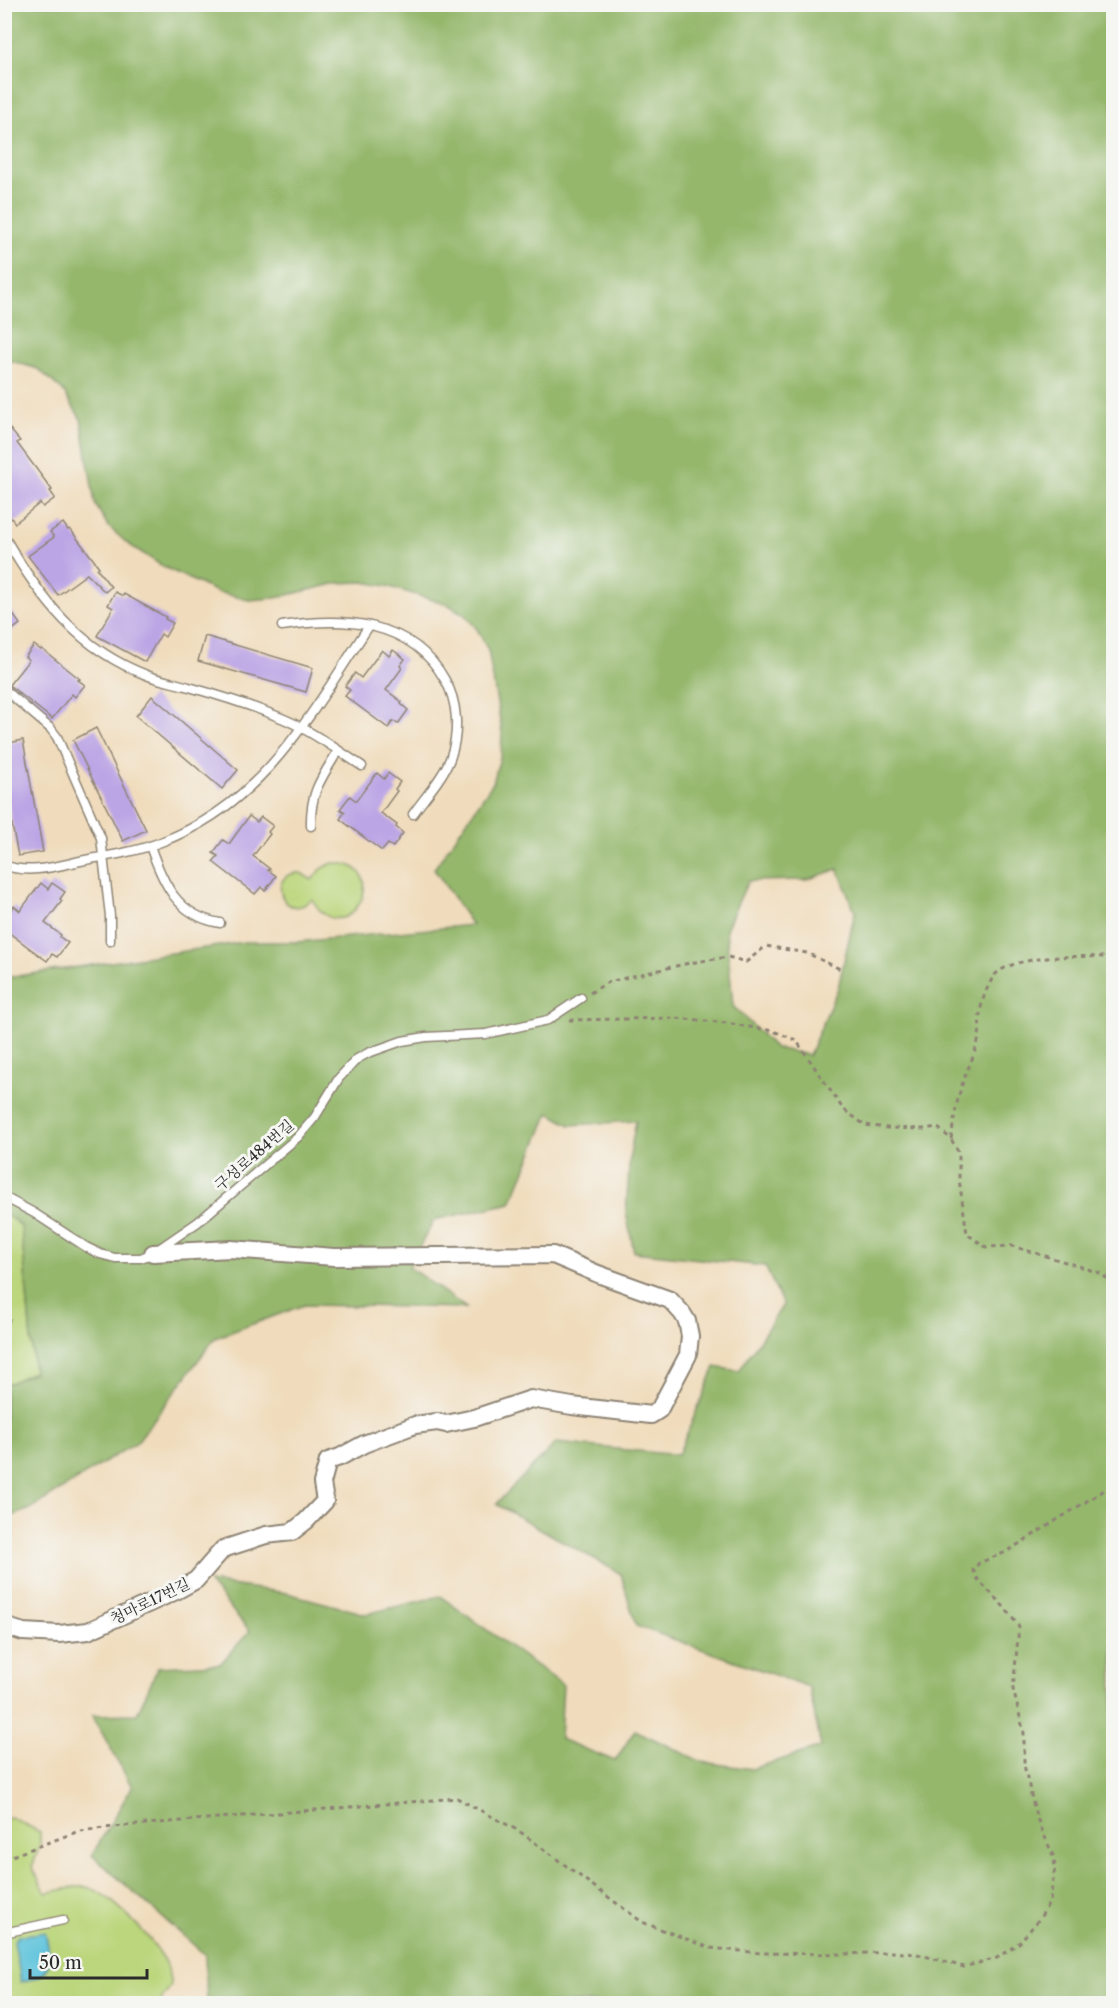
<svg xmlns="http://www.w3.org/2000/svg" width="1118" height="2008" font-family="'Libre Caslon Text','Noto Serif KR',serif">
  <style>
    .green { fill: #bbd67c; stroke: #738054; stroke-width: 1.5 }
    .forest { fill: #94b76c; stroke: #60714c; stroke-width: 1.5; fill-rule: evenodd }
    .water { fill: #5dc3db; stroke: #447783; stroke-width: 1.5 }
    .building { fill: #bca5e5 }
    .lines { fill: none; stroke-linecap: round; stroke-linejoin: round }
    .service-casing { stroke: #8e8474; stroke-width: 11 }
    .minor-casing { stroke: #8e8474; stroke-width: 20 }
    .path { stroke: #8e8474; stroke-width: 3; stroke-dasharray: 4.5 4.5; stroke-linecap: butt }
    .service { stroke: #fff; stroke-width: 8 }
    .minor { stroke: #fff; stroke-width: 16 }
    .labels { text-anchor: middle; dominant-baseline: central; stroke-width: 6; stroke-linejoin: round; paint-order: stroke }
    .street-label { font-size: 15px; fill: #2b2b2b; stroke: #f6f6f2 }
  </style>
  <rect width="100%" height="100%" fill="#f6f6f2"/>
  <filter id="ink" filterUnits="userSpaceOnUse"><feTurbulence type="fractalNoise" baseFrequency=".0167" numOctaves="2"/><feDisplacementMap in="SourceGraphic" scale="12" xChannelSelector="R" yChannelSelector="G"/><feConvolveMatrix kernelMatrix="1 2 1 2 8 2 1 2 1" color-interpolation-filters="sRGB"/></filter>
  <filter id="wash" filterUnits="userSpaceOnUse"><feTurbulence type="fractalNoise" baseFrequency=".008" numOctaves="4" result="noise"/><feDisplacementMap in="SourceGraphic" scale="24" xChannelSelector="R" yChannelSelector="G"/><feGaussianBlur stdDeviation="1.35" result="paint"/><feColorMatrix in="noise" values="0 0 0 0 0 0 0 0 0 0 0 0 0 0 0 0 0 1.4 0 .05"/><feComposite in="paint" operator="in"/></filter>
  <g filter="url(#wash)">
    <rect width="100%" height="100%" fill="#f0dcbc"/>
    <g class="green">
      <path d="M333,863C399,862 345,959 312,899C283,927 264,870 301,873L312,880C318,871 323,867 333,863Z"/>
      <path d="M4,1213L21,1226L34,1372L10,1383H4Z"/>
      <path d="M10,1817L40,1832V1845L32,1867L46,1893C56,1891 78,1885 87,1887C111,1893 151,1938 164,1959C169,1966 169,1977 171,1986L162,1998L161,2003L5,2004L4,1819Z"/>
    </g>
    <path class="forest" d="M5,5H1113V2003H207L205,1955L92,1855L132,1787L92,1715L137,1714L158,1667L220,1664L250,1631L208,1582L287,1593L366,1614L440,1596L563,1685L560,1739L615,1761L635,1730L702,1762L752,1769L821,1747L809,1687L636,1626L621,1574L496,1504L556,1443L678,1455L715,1367L739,1371L783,1305L765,1266L634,1252L626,1213L630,1154L636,1121L570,1125L549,1113L511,1203L434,1220L409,1267L466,1308L304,1305L215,1338L137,1442L30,1509L5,1519V1383H10L34,1372L21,1226L5,1213V978L245,942H297L472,925L434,869L493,783L501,754L502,732L488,650L477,629L465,615L449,605L387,586L363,582L338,583L275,598L249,600L217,592L164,567L128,544L108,526L95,504L81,419L63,391L38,369L12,361H5ZM838,869L855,912L838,988L809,1055L775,1048L733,1006L726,929L748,881L806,880Z"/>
    <path class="water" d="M45,1932C48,1945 55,1968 40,1976C34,1979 27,1980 21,1982L14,1941L18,1936Z"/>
    <g id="blocks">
      <g class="building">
        <path d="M4,422L20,441L17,443L52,490L50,491L55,498L43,507L40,503L15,523L4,509Z"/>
        <path d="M63,523L68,530L70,529L99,567L97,569L111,587L105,592L87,574L58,595L28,556L54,537L50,532Z"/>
        <path d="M115,592L123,596L124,594L166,617L165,619L173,623L165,637L161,634L145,662L97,636L113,608L108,605Z"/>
        <path d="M4,602L20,624L4,636Z"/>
        <path d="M205,636L313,668L306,692L198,661Z"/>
        <path d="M34,645L41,650L42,649L80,679L78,680L85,685L75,697L72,694L52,719L9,685L29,660L25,657Z"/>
        <path d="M382,650L389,656L393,650L405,659L400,666L402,668L386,690L402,702L401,704L408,710L398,724L393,721L388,728L345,696L350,690L345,686L355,673L361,678Z"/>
        <path d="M152,696L238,770L222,789L136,716Z"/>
        <path d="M96,728L146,830L123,841L73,740Z"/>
        <path d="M23,740L43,852L18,856L4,783V744Z"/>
        <path d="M377,773L384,779L388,773L400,782L395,789L397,791L381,813L397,825L396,827L403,833L393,847L388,844L382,851L340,819L345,812L340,809L350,796L356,801Z"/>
        <path d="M249,816L257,822L261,817L273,826L268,832L270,834L253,856L270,869L268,870L276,876L265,891L261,887L255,894L213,862L218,856L213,853L223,840L229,844Z"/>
        <path d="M41,883L48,889L52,883L65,892L60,899L62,901L45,923L61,935L60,937L68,943L57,957L52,954L47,961L4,929V919L14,906L20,911Z"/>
      </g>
    </g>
  </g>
  <g filter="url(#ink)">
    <use href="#blocks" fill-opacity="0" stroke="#8e8474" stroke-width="1.5"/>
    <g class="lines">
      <defs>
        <g id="service">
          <path d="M4,536C40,599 79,650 149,676C162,681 176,683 189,687C221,696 253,706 284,719C312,731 337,750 362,766"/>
          <path d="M282,626C343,617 411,619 445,680C458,702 459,732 451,756C445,775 425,797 413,814"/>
          <path d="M4,689L51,729L57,737L101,838L110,916V941"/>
          <path d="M311,826C310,792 321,779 338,751"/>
          <path d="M150,846C163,883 177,916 220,923"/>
          <path d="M4,865C31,876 63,864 90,859C114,855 138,851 161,842C265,803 311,713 369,626"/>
          <path d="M4,1197L34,1213L86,1247L100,1254L115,1258H141L153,1253L198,1222L298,1137L315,1117L339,1078L357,1059L368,1053L402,1041L426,1037L486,1034L548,1020L581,998"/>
          <path d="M4,1315L5,1320"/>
          <path d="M4,1933L63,1920"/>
        </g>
        <path id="minor" d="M4,1626L23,1632L59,1634L88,1631L176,1591L196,1580L223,1549L266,1535L292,1532L306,1521L325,1501L322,1483L328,1461L340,1457L364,1444L415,1425L437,1422L446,1424L474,1418L531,1399L572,1406L651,1415L659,1410L688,1355L690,1336L687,1321L682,1313L670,1300L598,1274L553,1255L334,1257L231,1249L153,1253"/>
      </defs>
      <use href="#service" class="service-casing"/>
      <use href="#minor" class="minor-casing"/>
      <g class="path">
        <path d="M590,993L608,982L689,963L728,957L746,962L766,946L807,953L842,970"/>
        <path d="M569,1020L676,1018L727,1023L773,1031L796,1040L843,1109L865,1125L887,1128L925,1129L937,1127L951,1139L959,1153V1179L967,1234L986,1247L1012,1246L1079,1266L1102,1274L1114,1286"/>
        <path d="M951,1139C954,1120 956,1103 962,1085C967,1069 976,1053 979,1037C980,1030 979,1022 980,1014C981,1003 987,986 994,976C1012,954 1087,955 1114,958"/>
        <path d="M4,1859L79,1831L123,1826L457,1798L519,1831L642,1922L710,1948L761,1953L844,1954L892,1952L917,1954L964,1967L997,1958L1020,1942L1040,1918L1050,1901L1055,1867L1054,1858L1036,1816L1024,1765V1733L1013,1689L1019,1627L1005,1608L979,1581L973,1570L979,1563L1006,1552L1114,1484"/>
      </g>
      <use href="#service" class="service"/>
      <use href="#minor" class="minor"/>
    </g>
  </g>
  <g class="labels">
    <g class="street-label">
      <text transform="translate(254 1155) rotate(-41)">구성로484번길</text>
      <text transform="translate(150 1601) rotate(-26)">청마로17번길</text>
    </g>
  </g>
  <rect width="1118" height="2008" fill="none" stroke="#f6f6f2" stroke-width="24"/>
  <path d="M30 1969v9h117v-9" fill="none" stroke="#2b2b2b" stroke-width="3"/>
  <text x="39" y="1969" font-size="18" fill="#2b2b2b" stroke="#f6f6f2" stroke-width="4.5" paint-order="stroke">50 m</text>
</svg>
